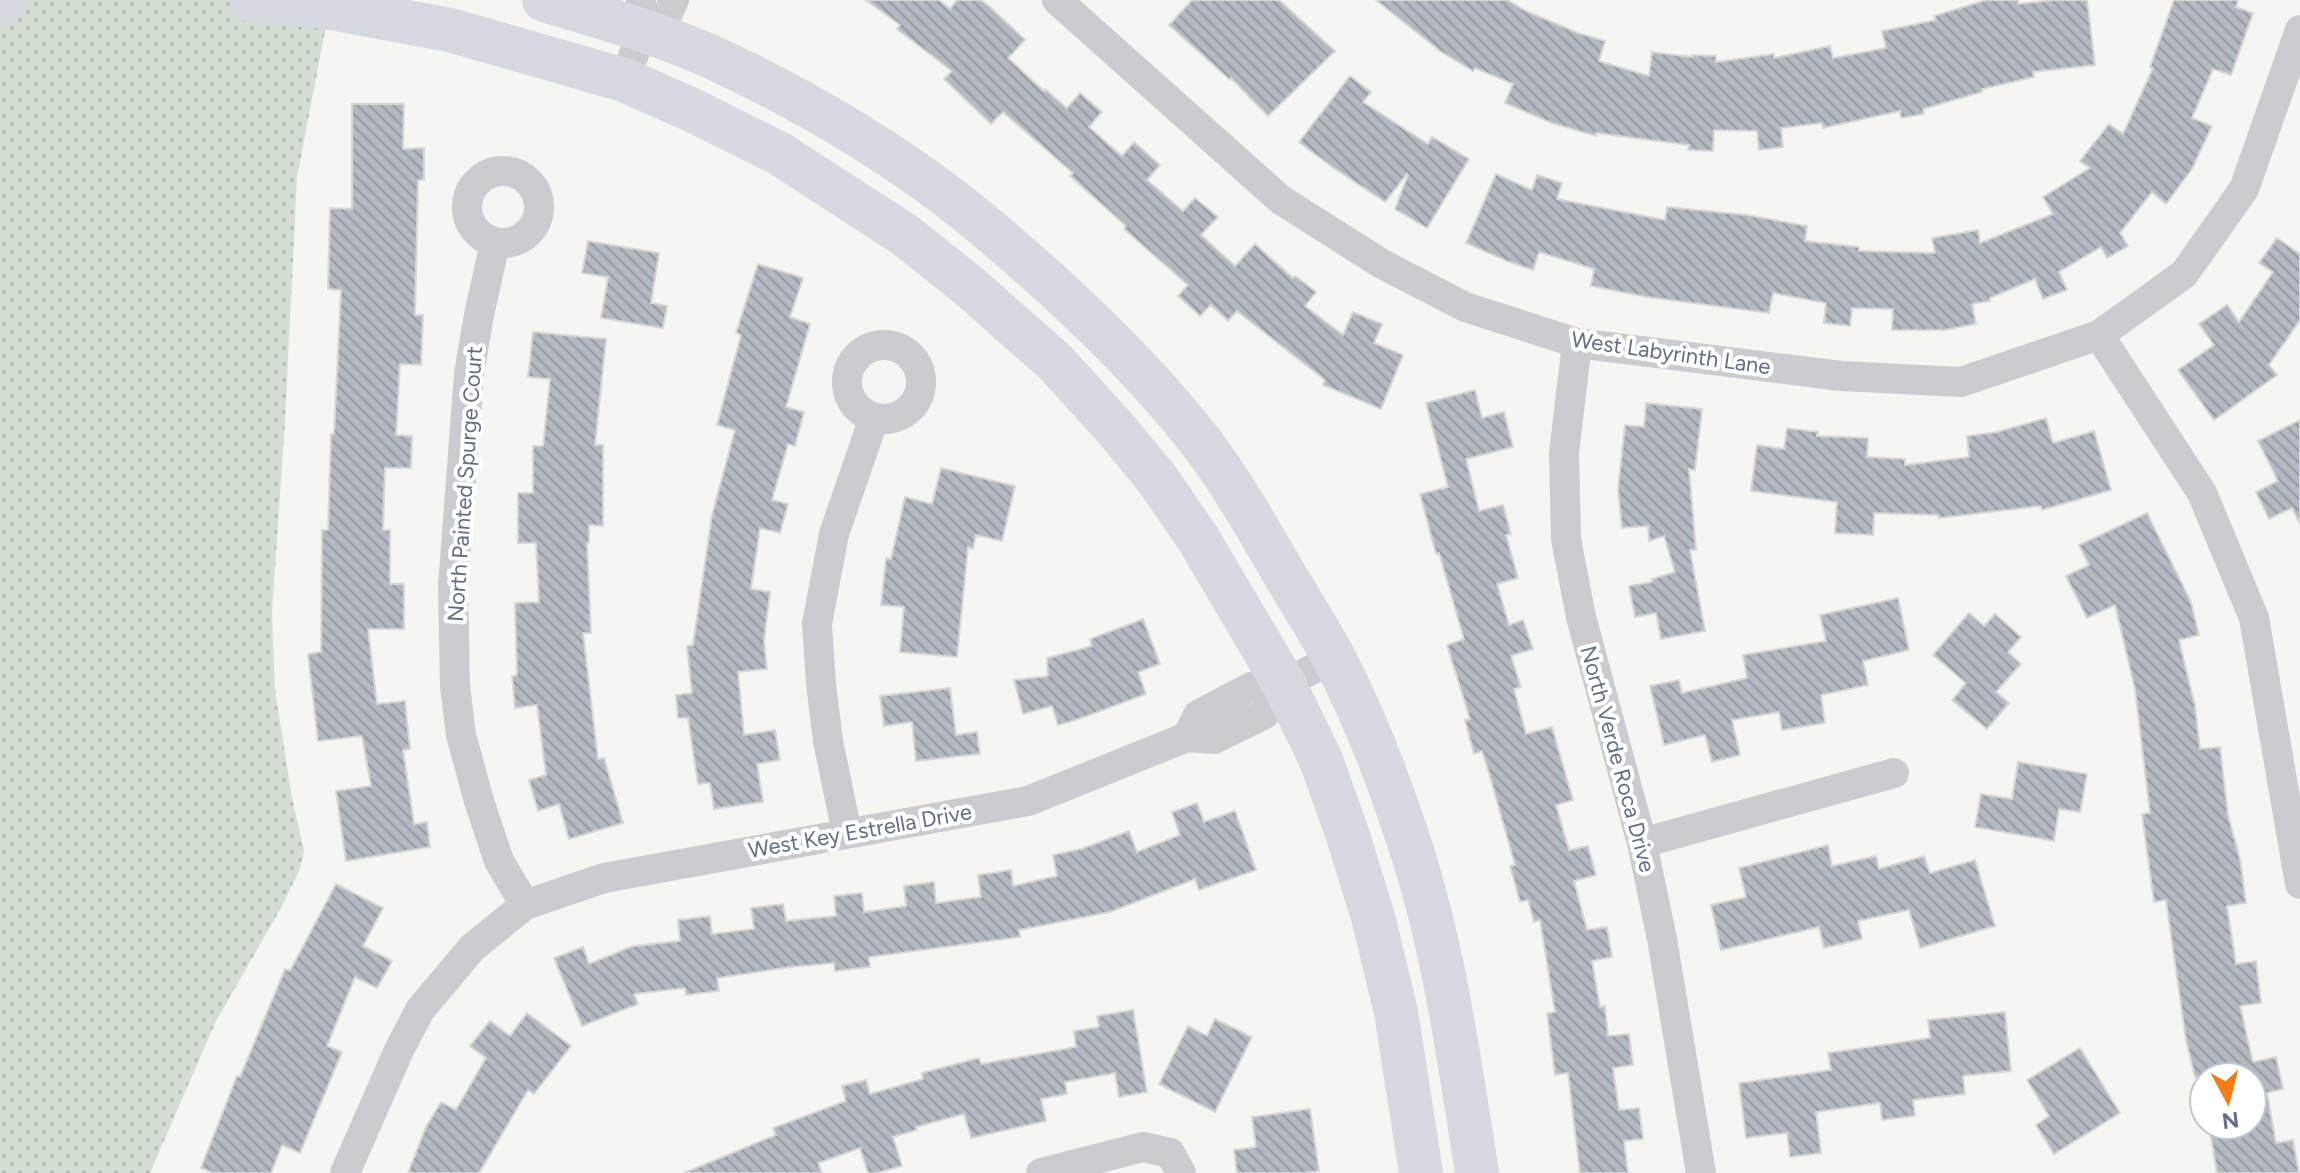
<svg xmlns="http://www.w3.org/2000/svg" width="2300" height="1173" font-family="Figtree,sans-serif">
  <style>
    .grass { fill: url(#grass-dots) }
    .building { fill: url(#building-back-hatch); stroke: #d7d7d5; stroke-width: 2 }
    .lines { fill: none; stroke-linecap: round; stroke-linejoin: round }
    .street { stroke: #caccd0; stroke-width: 30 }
    .secondary { stroke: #d6d9df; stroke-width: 44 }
    .labels { text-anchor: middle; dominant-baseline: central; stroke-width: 8; stroke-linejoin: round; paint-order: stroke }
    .street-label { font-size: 22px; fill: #626d86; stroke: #fff }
  </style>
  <defs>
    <pattern id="grass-dots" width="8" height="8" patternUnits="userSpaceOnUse" patternTransform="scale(2)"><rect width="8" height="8" fill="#d4ded2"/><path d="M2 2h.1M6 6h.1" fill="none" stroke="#afb8b0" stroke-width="1.8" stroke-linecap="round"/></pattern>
    <pattern id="building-back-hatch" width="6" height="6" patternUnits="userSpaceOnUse" patternTransform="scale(2)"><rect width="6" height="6" fill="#b4b8c0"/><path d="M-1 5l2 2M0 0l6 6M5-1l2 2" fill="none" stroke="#969aa2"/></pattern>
  </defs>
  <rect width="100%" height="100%" fill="#f5f6f2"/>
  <path class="grass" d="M0,0H331L297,177L285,420L272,613L275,690L292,798L304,851L300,869L281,908L215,1023L150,1173H0Z"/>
  <g class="building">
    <path d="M866,0H939L950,9L957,0H981L990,7L1025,40L1008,58L1044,91L1045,89L1067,108L1080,93L1102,112L1089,127L1122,156L1134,142L1160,165L1147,180L1183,211L1195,198L1218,217L1201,235L1235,266L1255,244L1293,278L1295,276L1316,292L1305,306L1343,335L1353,312L1382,324L1374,343L1403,355L1381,409L1323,385L1325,380L1237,311L1228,321L1211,305L1200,316L1178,296L1188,285L1124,229L1126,226L1070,176L1073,173L1003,112L991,124L944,79L952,71L897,29L900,25Z"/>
    <path d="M1192,0H1279L1335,51L1268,116L1231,78L1230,80L1169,25Z"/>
    <path d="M1376,0H1507L1526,11L1578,33L1605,41L1599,61L1649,76L1652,52L1692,57V55L1716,56V62L1774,54V58L1830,46L1833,58L1886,48L1882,31L1936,20L1934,16L1986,0H2018V4L2054,0H2087L2095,65L2033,72L2034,77L1982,89V92L1923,109L1924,114L1901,118L1900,111L1823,128L1822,123L1781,128L1783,147L1759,150L1757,131L1714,130L1713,151L1688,150L1689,145L1596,133V136L1552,123L1505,103L1513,84L1475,68L1473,71L1440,51Z"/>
    <path d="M2174,0H2238L2236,7L2253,13L2231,75L2213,69L2192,118L2212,126L2192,169L2166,204L2152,192L2120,233L2128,246L2107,258L2101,247L2059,272L2067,290L2043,299L2035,279L1990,298V301L1972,304L1976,324L1945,330H1892L1893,309L1852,308L1850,326L1824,323L1826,303L1773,293L1769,313L1647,297L1591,286L1594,269L1539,252L1533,270L1507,261L1466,243L1496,174L1532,190L1537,175L1562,183L1557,199L1665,220L1667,207L1747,215L1807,226L1805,241L1859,247V251L1935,253L1932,238L1978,230L1980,243L2053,214L2043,197L2090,168L2080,161L2109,124L2123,134L2153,68L2150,67Z"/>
    <path d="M1350,76L1371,92L1363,102L1428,144L1432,137L1469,159L1427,228L1395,209L1408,175L1407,174L1385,202L1331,166L1299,142Z"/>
    <path d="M352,104H404L403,149L424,148V180H418L415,315H423L421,365L400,364L396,435L412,436L411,468H385L383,530H390V584H404V629H368L377,704L405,701L410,749L403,750L414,824L427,822L430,847L346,861L336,791L371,786L362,736L318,741L308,654L321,652L322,530H328L331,434H334L341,290L328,289L330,208L352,209Z"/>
    <path d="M2277,238L2300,254V320L2269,365L2277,375L2214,420L2178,370L2214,345L2199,324L2227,305L2239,322L2273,272L2259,263Z"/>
    <path d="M588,241L659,253L651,303L667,306L663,328L601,318L608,277L582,273Z"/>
    <path d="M758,264L803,278L790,317L810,324L786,407L804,412L795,446L788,444L772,500L788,504L780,533L760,528L751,589L770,592L764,641L767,669L738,672L744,735L775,730L780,760L757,764L763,802L714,809L710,783L698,784L688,718H678L676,695L692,693L687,646L693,645L712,515L735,430L717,425L741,335L736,333Z"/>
    <path d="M533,332L606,339L595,445H603V526L589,525V543H587L591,633H583L598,759L604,758L623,823L569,839L559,804L538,811L529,780L546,775L537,705L515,708L512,676L517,675L515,603L539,602L536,543H518V493H533V446H543L550,379L528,377Z"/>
    <path d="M1475,390L1482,418L1504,412L1513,447L1466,459L1479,511L1503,505L1511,534L1506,535L1518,578L1497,584L1509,625L1523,620L1533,649L1511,656L1521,687L1514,689L1526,734L1552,727L1573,800L1556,805L1569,850L1588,846L1596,875L1574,881L1587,930L1607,927L1612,957L1592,961L1600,1007L1605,1006L1608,1036L1629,1034L1633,1065L1613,1068L1619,1110L1639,1108L1643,1139L1624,1141L1628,1173H1580L1568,1073L1555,1075L1547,1013L1555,1012L1540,920L1534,922L1528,900L1520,902L1510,866L1515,865L1489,773L1482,751L1474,754L1465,720L1470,719L1447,645L1464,639L1439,553L1436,554L1420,494L1448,487L1426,403Z"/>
    <path d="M1646,403L1702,409L1695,470L1689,469L1696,550H1690L1705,631L1661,639L1656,613L1635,617L1629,586L1652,582V579L1675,572L1664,536L1649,541L1648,526L1622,528L1618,489L1625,425L1644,427Z"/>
    <path d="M2046,418L2053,443L2094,431L2111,490L2042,510L2041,506L1939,518L1938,515L1874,513L1873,535L1835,533L1837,502L1751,491L1757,445L1784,449L1787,428L1818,432L1817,436L1868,438L1867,457L1905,459V465L1969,457L1967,436L1997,432Z"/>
    <path d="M2300,420V524L2292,508L2269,519L2256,492L2278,481L2258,441Z"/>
    <path d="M941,468L1015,486L1002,541L976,535L973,549L968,547L957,657L900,652L904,607L881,605L886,558L891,559L905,497L932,504Z"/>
    <path d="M2147,513L2191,602L2199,635L2179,640L2195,706L2200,749L2220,747L2228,815L2240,859L2246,903L2227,906L2236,964L2256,961L2261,1003L2240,1006L2253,1062L2276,1057L2283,1089L2267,1093L2276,1143L2293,1140L2299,1173H2217L2209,1125H2252V1077H2195L2186,1040L2166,900L2154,902L2142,814L2150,813L2135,689L2115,605L2087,618L2066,576L2089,565L2079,545Z"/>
    <path d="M1898,598L1909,650L1863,661L1868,685L1821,695L1825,723L1782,730L1779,712L1732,720L1740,755L1712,762L1705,735L1664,745L1650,686L1679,680L1682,693L1747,678L1743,655L1826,641L1820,615Z"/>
    <path d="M1969,613L1984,626L1995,614L2021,637L2008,652L2021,664L1996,692L2009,703L1987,729L1952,700L1966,683L1933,655Z"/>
    <path d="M1143,619L1160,664L1138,672L1146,694L1079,719L1058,725L1052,706L1023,714L1014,680L1048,676L1047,658L1092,646L1090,639Z"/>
    <path d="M950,688L956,735L977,732L980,754L916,761L912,722L884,726L880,696Z"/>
    <path d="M2018,762L2087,774L2080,812L2059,809L2054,841L1975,827L1981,794L2012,799Z"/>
    <path d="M1197,803L1204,822L1235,811L1256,870L1199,890L1195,879L1110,912L1019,930L1020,937L869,957L870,967L835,971L834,963L791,967L717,978L719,991L686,995L685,988L634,994L638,1004L582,1026L554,958L583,947L589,964L633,946L680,941L678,920L710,916L712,934L754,929L751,908L783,904L786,921L836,916L834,896L862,893L864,912L906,906L904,886L934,882L936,903L981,897L978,875L1011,870L1013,886L1057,876L1053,855L1081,849L1129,831L1137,852L1180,835L1172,812Z"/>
    <path d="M1828,845L1832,866L1876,856L1879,869L1924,856L1930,873L1975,860L1995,926L1920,948L1909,910L1858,921L1862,939L1824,948L1819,927L1721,950L1711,905L1746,897L1739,868Z"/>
    <path d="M336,884L383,908L363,946L392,961L377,988L355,977L327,1046L342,1052L300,1153L282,1145L271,1173H213L201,1168L237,1076L240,1077L285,969L290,971Z"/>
    <path d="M1133,1010L1147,1092L1119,1097L1115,1073L1065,1082L1067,1094L1041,1099L1046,1121L971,1138L964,1114L916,1127L917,1130L893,1137L902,1166L877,1173H868L860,1148L818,1163L822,1173H684L776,1135L773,1128L846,1101L842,1086L866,1080L870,1094L923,1079L922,1073L979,1058L981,1064L1076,1047L1074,1031L1099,1027L1097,1016Z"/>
    <path d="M2005,1012L2011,1071L1963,1076L1965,1094L1913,1100L1915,1116L1882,1120L1880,1103L1816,1112L1821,1153L1790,1157L1787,1133L1746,1138L1739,1083L1831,1070L1828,1053L1930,1038L1928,1020Z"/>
    <path d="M527,1013L571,1046L534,1094L528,1090L479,1173H408L426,1127L441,1102L456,1110L486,1058L470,1046L490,1021L510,1036Z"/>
    <path d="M1215,1019L1252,1037L1215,1112L1159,1084L1188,1026L1207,1036Z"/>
    <path d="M2080,1048L2120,1113L2054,1154L2036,1125L2049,1116L2027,1080Z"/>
    <path d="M1310,1109L1319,1171L1305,1173H1237L1234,1150L1256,1147L1252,1117Z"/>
  </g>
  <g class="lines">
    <g class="street">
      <path d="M1057,0L1281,200L1382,264L1465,307L1577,343L1841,376L1961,382L2099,335L2184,274L2244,189L2300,30"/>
      <path d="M643,31L668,13L674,0"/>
      <path d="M624,80L643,31L641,0"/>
      <circle cx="503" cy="207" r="36"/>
      <path d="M495,243L479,315L469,374L453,586L455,686L461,735L479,801L499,861L525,905"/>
      <path d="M2099,335L2202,493L2254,618L2300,884"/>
      <path d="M1577,343L1564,453L1566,539L1581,617L1642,843L1662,939L1701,1173"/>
      <circle cx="884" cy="382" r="37"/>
      <path d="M1187,737L1198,715L1251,687L1284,684L1334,658"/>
      <path d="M847,833L828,741L821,684L817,624L834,534L874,418"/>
      <path d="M1642,843L1894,773"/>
      <path d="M345,1173L399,1050L420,1010L472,948L525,905L604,878L1028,801L1187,737L1214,739L1265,714L1284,684"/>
      <path d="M1041,1173L1143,1147L1170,1153L1181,1173"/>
    </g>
    <g class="secondary">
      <path d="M251,0L326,7L450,30L624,80L692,110L780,154L905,235L969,286L1055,362L1116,429L1158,480L1199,540L1284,684L1321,760L1347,833L1373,917L1396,1012L1421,1173"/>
      <path d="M544,0C602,18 663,34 718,60C795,96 871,140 939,190C978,219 1014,251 1050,283C1105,333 1158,386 1204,446C1236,489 1262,536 1289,582C1304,607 1320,632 1334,658C1363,714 1387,775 1407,836C1444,945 1459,1059 1477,1173"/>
      <path d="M0,1L7,0"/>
    </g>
  </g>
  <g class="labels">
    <g class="street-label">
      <text transform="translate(1671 353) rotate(8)">West Labyrinth Lane</text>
      <text transform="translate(465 484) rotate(-86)">North Painted Spurge Court</text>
      <text transform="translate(1618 759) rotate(75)">North Verde Roca Drive</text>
      <text transform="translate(860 831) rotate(-10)">West Key Estrella Drive</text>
    </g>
  </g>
  <g transform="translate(2228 1101) rotate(173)"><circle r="38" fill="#ffffff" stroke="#c0c5cf" stroke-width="2"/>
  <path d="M0-6L14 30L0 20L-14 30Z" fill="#f57c13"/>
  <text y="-12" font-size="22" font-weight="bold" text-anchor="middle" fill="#626d86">N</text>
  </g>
</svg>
